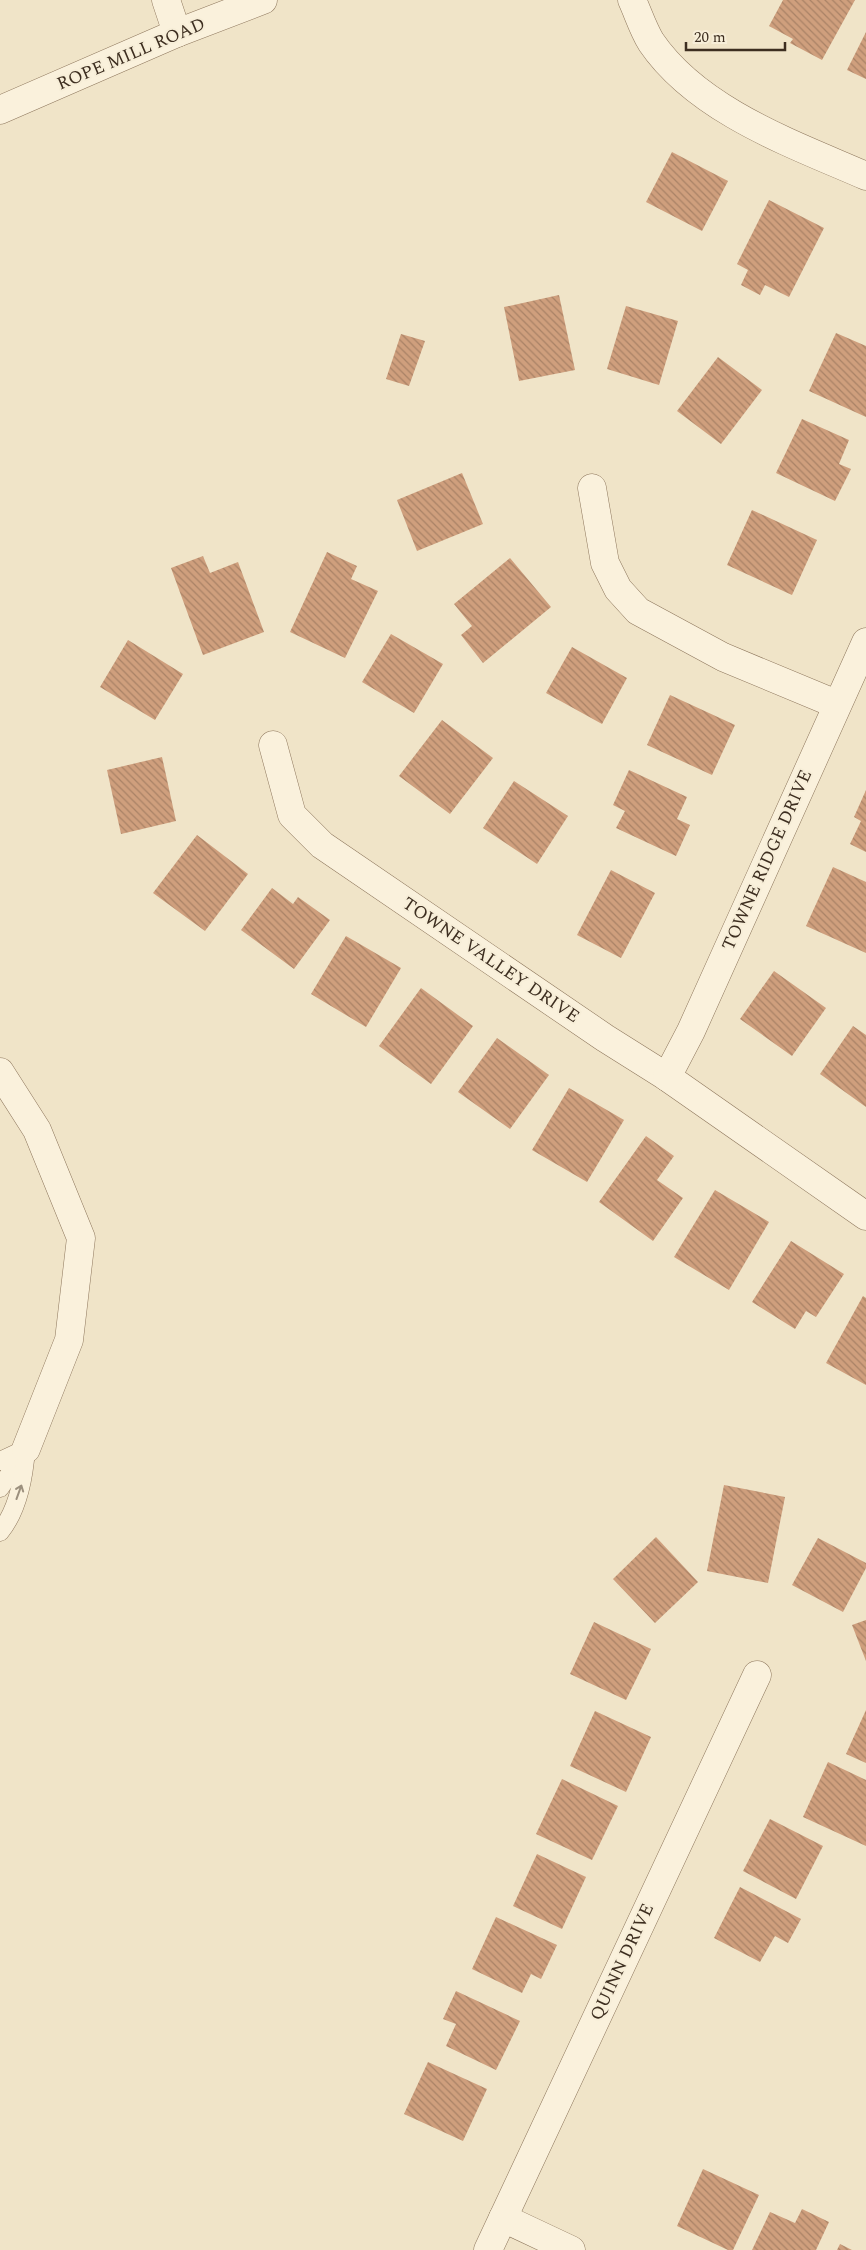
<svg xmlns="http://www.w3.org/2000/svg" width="866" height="2250" font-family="Spectral,serif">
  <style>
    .building { fill: url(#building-back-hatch) }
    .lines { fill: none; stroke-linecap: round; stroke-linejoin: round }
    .service-casing { stroke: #8d765c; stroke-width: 19 }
    .minor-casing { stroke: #8d765c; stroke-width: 29 }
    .service { stroke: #faf1dc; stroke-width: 18 }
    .minor { stroke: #faf1dc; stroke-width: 28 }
    .oneway { stroke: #9c907e }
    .labels { text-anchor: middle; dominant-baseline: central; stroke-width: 4; stroke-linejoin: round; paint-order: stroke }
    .street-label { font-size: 18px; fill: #3d2e20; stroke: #f7eed8 }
  </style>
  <defs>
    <pattern id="building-back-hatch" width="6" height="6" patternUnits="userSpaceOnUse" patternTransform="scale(1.25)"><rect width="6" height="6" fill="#cf9f7d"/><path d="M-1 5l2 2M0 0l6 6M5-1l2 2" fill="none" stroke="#a98266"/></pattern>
  </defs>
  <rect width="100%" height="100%" fill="#f0e4c8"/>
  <g class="building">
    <path d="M783,0H855L822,60L790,43L793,39L769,26Z"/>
    <path d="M866,32V79L847,70Z"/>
    <path d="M672,152L728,181L702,231L646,202Z"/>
    <path d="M769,200L824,228L789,297L765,285L760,295L741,285L748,270L737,264Z"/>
    <path d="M559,295L575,370L519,381L504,307Z"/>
    <path d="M626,306L678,321L659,385L607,369Z"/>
    <path d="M836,333L866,346V417L809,391Z"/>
    <path d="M401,334L425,341L409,386L386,379Z"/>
    <path d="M718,357L762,390L721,444L677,411Z"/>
    <path d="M802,419L849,440L839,464L851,469L835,501L776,473Z"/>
    <path d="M462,473L483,524L417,551L397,500Z"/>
    <path d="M752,510L817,540L792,595L727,565Z"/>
    <path d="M327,552L357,566L351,579L378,591L345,658L290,632Z"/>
    <path d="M203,556L210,573L238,562L264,632L203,655L171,568Z"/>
    <path d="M510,558L551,607L483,663L461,635L472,626L454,604Z"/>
    <path d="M391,634L443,664L414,713L362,682Z"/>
    <path d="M128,640L183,674L155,720L100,687Z"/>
    <path d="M572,647L627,678L602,724L546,693Z"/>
    <path d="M670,695L735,725L712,775L647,745Z"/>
    <path d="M442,720L493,758L450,814L399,776Z"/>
    <path d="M162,757L176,821L121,834L107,770Z"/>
    <path d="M629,770L687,797L677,819L690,825L676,856L616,828L625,811L613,805Z"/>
    <path d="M514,781L568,816L537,864L483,828Z"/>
    <path d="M866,790V852L850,844L861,821L854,817Z"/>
    <path d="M197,835L248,874L205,931L153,893Z"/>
    <path d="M833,867L866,882V953L806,926Z"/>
    <path d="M611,870L655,893L621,958L577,935Z"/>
    <path d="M272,888L293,904L298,897L330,920L294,969L241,930Z"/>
    <path d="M346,936L401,968L366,1027L311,994Z"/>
    <path d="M774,971L826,1008L792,1056L740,1019Z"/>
    <path d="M421,988L473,1026L431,1084L379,1046Z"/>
    <path d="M853,1026L866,1035V1107L820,1074Z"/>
    <path d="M497,1038L549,1075L510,1129L458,1092Z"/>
    <path d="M569,1088L624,1120L587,1182L532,1150Z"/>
    <path d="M646,1136L674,1156L657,1180L683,1198L653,1241L599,1202Z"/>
    <path d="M715,1190L769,1222L729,1290L674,1257Z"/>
    <path d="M791,1241L844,1274L816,1317L806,1311L795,1329L752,1302Z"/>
    <path d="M863,1296L866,1298V1385L826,1363Z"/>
    <path d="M724,1485L785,1497L768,1583L707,1571Z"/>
    <path d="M656,1537L698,1582L655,1623L613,1579Z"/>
    <path d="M818,1538L866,1563V1568L843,1612L792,1585Z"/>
    <path d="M866,1620V1661L852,1625Z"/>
    <path d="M594,1622L651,1649L626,1700L570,1674Z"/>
    <path d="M866,1710V1763L846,1754Z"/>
    <path d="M595,1711L651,1737L626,1792L570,1766Z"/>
    <path d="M828,1762L866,1780V1846L803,1817Z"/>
    <path d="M562,1779L618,1806L592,1860L536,1834Z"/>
    <path d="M770,1819L823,1846L796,1899L743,1871Z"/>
    <path d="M537,1854L586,1877L562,1929L513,1906Z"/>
    <path d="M740,1887L801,1919L788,1943L775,1936L760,1962L714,1938Z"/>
    <path d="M496,1917L557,1945L541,1979L531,1974L522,1993L472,1969Z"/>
    <path d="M456,1991L520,2021L496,2070L446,2046L456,2024L443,2019Z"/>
    <path d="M428,2062L487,2089L463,2141L404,2114Z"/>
    <path d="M703,2169L759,2195L733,2250H728L677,2226Z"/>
    <path d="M802,2209L829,2222L816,2250H752L770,2212L795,2223Z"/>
    <path d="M840,2244L852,2250H837Z"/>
  </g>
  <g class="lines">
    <defs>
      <g id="service">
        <path d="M0,1461L26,1449"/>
        <path d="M0,1488L26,1449"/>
        <path d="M0,1532C18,1510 24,1477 26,1449"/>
      </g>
      <g id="minor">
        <path d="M166,0L177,33"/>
        <path d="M632,0C638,13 643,29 651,42C698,111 793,144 866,176"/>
        <path d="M0,110L177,33L263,0"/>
        <path d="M592,488L605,563L618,589L638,611L723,657L836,704"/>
        <path d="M273,745L292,815L322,845L605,1038L667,1077L866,1216"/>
        <path d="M0,1072L37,1130L81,1238L69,1340L26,1449"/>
        <path d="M667,1077L691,1031L866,642"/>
        <path d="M503,2218L571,2250"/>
        <path d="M488,2250L757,1675"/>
      </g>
    </defs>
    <use href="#service" class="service-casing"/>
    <use href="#minor" class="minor-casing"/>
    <use href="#service" class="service"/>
    <use href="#minor" class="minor"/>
  </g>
  <defs><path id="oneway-shaft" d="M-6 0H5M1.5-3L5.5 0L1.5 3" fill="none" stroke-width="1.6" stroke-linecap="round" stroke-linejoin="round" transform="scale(1.25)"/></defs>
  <use class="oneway" href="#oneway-shaft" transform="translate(19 1492) rotate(-70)"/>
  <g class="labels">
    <g class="street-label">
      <text transform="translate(131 54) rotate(-23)">ROPE MILL ROAD</text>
      <text transform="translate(767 860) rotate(-66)">TOWNE RIDGE DRIVE</text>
      <text transform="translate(491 960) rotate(34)">TOWNE VALLEY DRIVE</text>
      <text transform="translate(622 1962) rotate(-65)">QUINN DRIVE</text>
    </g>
  </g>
  <path d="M686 42v8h99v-8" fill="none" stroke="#3d2e20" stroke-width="2.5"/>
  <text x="694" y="42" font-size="15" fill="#3d2e20" stroke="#f7eed8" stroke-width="4" paint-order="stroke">20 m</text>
</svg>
